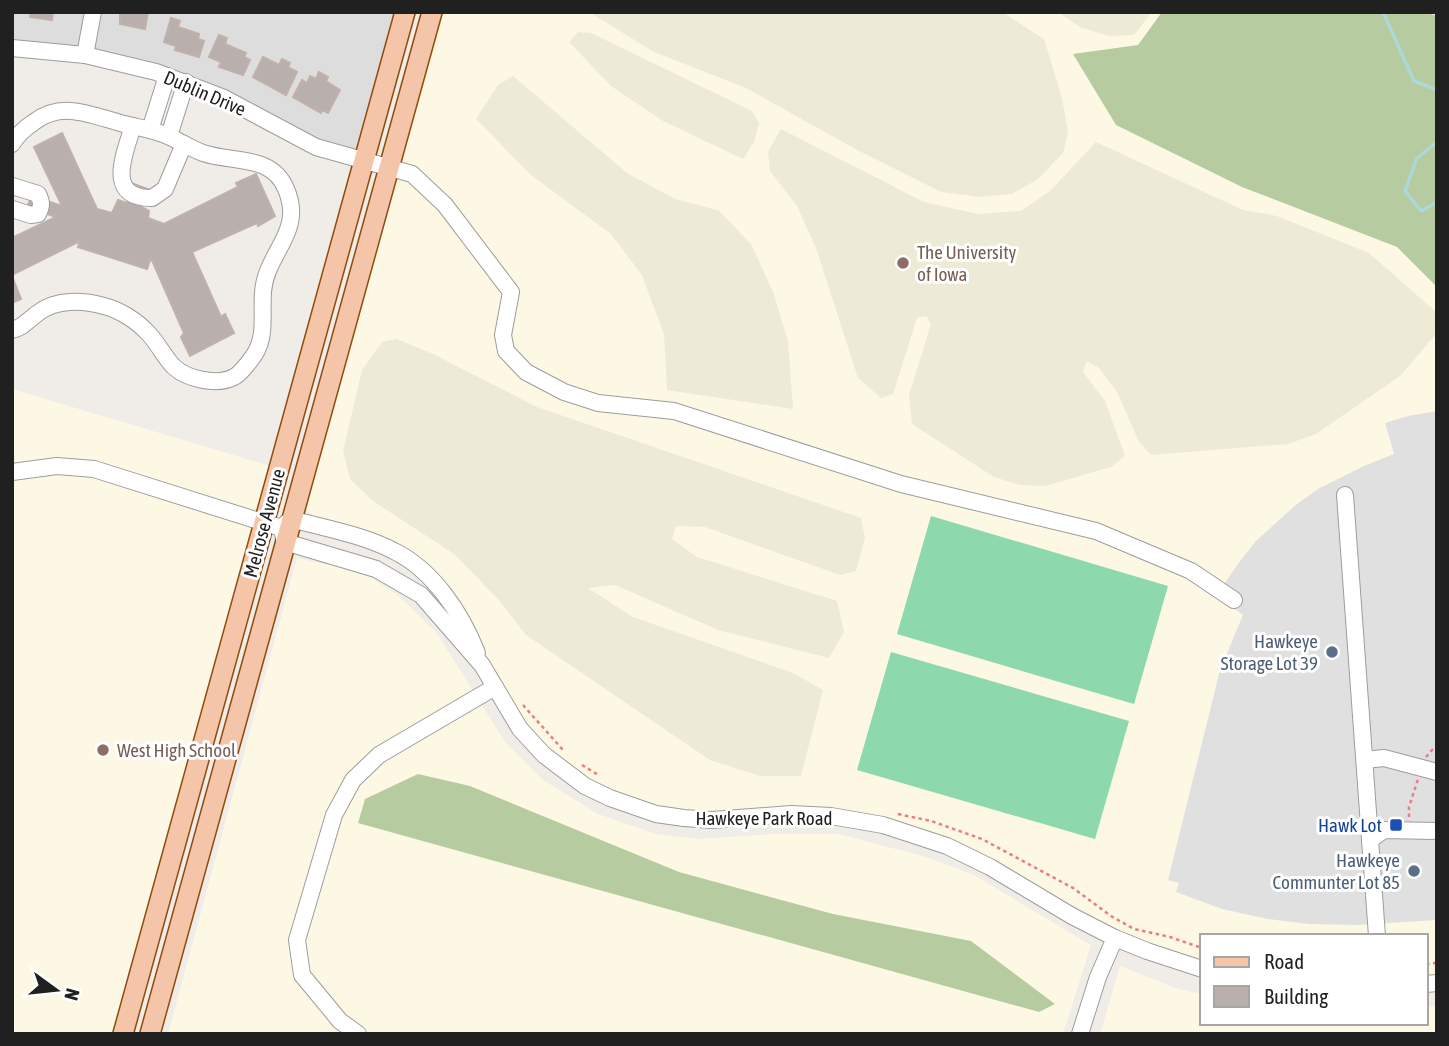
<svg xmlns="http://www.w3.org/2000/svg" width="1449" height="1046" font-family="'Asap Condensed',sans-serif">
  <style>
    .residential { fill: #deddde }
    .education { fill: #fdf8e4 }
    .farmland { fill: #edead5 }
    .forest { fill: #b6cca0 }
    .pitch { fill: #8dd8ac }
    .parking { fill: #e0e0e0 }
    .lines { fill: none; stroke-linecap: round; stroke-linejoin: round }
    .stream { stroke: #acd8da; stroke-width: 3.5 }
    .building { fill: #b9b0ad; stroke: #c1b0ab; stroke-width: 2 }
    .minor-casing { stroke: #9d9d9d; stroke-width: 18 }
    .major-casing { stroke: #904b0d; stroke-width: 22 }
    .path { stroke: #ee7a85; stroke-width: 2.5; stroke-dasharray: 3.5 3.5; stroke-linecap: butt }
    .minor { stroke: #fff; stroke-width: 16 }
    .major { stroke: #f4c5a8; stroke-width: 19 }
    .education-dot { fill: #8d6e63; stroke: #fff; stroke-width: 2.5 }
    .service-dot { fill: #5c6f8a; stroke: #fff; stroke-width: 2.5 }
    .transit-dot { fill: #1a4fb4; stroke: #fff; stroke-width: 2.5 }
    .labels { text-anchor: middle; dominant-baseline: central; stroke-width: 6; stroke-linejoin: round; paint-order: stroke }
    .street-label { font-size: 19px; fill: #202020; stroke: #fff }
    .education-label { font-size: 19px; fill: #785e54; stroke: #fff; text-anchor: start }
    .service-label { font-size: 19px; fill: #4e5e75; stroke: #fff; text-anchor: end }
    .transit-label { font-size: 19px; fill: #164399; stroke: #fff; text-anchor: end }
  </style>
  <rect width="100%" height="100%" fill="#f0ece8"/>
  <path class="residential" d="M12,12H398L358,159L186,82L12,48Z"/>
  <g class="education">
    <path d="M438,12H1377L1437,29V976H1426V936H1202V961L1162,949L1111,927L988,857L924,829L878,817L788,808L697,812L653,805L612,790L592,780L572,768L549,748L514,707L439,583L316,519L305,508Z"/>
    <path d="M12,389L274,467L115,1034H12Z"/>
    <path d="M297,558L362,572L398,595L436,632L505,742L543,780L598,814L656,834L698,839L774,834H839L926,857L974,875L1091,945L1063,1034H168Z"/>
    <path d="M1120,966L1178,989L1202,994V1023H1426V1007L1437,1006V1034H1100Z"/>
  </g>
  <g class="farmland">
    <path d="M589,12H1002L1044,39L1062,98L1068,133L1063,153L1038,179L1012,194L980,197L941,192L859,151L746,88L654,52Z"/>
    <path d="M1057,12H1151V13L1134,35L1109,36L1082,28Z"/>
    <path d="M578,32L591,33L752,111L759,123L754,142L743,159L663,121L611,86L569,42Z"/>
    <path d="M513,76L627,173L675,199L718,210L751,244L773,292L788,341L793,409L667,390L664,334L642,275L611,234L531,175L476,119L498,85Z"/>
    <path d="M781,129L924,202L978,214L1021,211L1050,191L1096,142L1243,210L1277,216L1369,253L1435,311L1436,334L1400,376L1316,434L1288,444L1151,455L1139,442L1117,392L1099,368L1087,361L1083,372L1105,401L1125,456L1111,467L1045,486L1020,485L994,477L912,424L909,395L931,324L926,316L917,318L893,394L881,398L858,378L816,248L797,206L770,171L768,152Z"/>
    <path d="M397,339L433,354L537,407L861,518L865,538L856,571L840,575L705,527L676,526L672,539L697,557L837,601L844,632L829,658L718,630L615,585L588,588L633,617L793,673L823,690L801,776H760L710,760L526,635L498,599L454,554L373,501L350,479L343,451L362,370L382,342Z"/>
  </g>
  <g class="forest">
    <path d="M1162,12H1424L1437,16V287L1397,247L1242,187L1116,125L1073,54L1138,45Z"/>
    <path d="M418,774L470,786L679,872L833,914L971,941L1055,1004L1039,1012L358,823L365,799Z"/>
  </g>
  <g class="pitch">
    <path d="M931,516L1168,586L1134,704L897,634Z"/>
    <path d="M891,652L1129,721L1095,839L857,770Z"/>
  </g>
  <path class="parking" d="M1437,411V920L1357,925L1309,924L1268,919L1222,909L1176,892L1179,883L1168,880L1220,670L1243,615L1216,596L1240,561L1256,541L1297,504L1318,489L1364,466L1394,454L1385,423L1408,416Z"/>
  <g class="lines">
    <g class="stream">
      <path d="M1383,12L1414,81L1437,90"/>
      <path d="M1437,142L1417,158L1405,191L1421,211L1437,202"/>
    </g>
  </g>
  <g class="building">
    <path d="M31,12H53L52,20L30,17Z"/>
    <path d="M120,12H148L145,29L120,24Z"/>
    <path d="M171,18L180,21L178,27L199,34L198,39L204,41L199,57L175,50L176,46L164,42Z"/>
    <path d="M219,35L227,38L225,44L246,53L244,57L250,60L243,75L219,67L221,62L209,57Z"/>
    <path d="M263,57L279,65L282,59L290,63L288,67L297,72L286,95L253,77Z"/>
    <path d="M319,72L328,77L326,81L340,90L328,113L322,110L321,113L293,97L302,80L307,83L310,76L316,79Z"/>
    <path d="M62,133L97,209L112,213L118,200L127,203L134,184L148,189L142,207L149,211L148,218L164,224L238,187L236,183L256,174L275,216L258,226L257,223L192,252L221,317L225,314L234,333L190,356L181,337L184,333L151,258L147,269L78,247L80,241L12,275V238L56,217L27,207L32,196L62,206L34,147Z"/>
    <path d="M12,276L21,299L12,303Z"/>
  </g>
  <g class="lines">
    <defs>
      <g id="minor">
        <path d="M12,48L85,55L156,72L224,98L316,147L412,174L445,205L511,292L503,335L506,351L526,372L564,392L598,403L674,411L901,484L1096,531L1191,571L1234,600"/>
        <path d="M85,55L93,12"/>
        <path d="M133,126C125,153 104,198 152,198L165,189L184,144"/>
        <path d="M150,130L167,76"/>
        <path d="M169,136L186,82"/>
        <path d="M12,144C17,135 25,128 34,122C63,100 93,116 124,124C140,128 156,130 170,137C181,142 192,149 203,153C232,163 272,154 286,189C305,232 266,252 263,292C261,319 268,340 249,362C245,367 240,374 234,377C217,386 187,379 174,367C164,357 158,343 148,333C137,321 120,310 104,306C82,300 56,299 38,313C29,319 23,328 12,330"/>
        <path d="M12,186L38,194C42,202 42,206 38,214L31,215L12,209"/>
        <path d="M12,472L57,466L94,469L281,528"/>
        <path d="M1345,495L1377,936"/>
        <path d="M283,526L291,519C325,528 363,535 394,551C433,570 462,614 477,653"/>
        <path d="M283,534L285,542L376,569L421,595L482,665L520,729L544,755L585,786L610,798L656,814L684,818L712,820L791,814L831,816L883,825L947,846L990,867L1072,916L1115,938L1147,951L1202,969"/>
        <path d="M1365,760L1384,758L1437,772"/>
        <path d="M1370,840L1384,830L1437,831"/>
        <path d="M1426,984L1437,983"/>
        <path d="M358,1034L340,1021L302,975L297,940L334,815L353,780L379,755L495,687"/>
        <path d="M1080,1034L1098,977L1115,938"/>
      </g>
      <g id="major">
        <path d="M123,1034L405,12"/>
        <path d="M150,1034L432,12"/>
      </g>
    </defs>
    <use href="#minor" class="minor-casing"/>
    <use href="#major" class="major-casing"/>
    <g class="path">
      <path d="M523,705L563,750"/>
      <path d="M1426,757L1432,750L1437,749"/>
      <path d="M582,765L600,776"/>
      <path d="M898,814L931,821L982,839L1073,888L1111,916L1134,929L1170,937L1202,948"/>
      <path d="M1409,817V807L1418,779"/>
      <path d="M1426,964L1437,963"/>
    </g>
    <use href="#minor" class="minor"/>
    <use href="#major" class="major"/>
  </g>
  <g class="education-dot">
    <circle cx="903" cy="263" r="7"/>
    <circle cx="103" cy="750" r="7"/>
  </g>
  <g class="service-dot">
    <circle cx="1332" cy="652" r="7"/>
    <circle cx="1414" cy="871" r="7"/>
  </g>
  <rect class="transit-dot" x="1389" y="818" width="14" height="14" rx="3.5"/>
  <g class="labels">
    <g class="street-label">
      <text transform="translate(205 93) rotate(23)">Dublin Drive</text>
      <text transform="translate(264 523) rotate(-75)">Melrose Avenue</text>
      <text x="764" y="818">Hawkeye Park Road</text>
    </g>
    <g class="education-label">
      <text x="917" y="252">The University<tspan x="917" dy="22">of Iowa</tspan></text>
      <text x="117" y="750">West High School</text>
    </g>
    <g class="service-label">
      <text x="1318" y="641">Hawkeye<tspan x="1318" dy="22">Storage Lot 39</tspan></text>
      <text x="1400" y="860">Hawkeye<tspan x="1400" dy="22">Communter Lot 85</tspan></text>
    </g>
    <g class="transit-label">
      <text x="1382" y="825">Hawk Lot</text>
    </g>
  </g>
  <rect width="1449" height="1046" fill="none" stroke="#202020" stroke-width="28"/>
  <rect x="1200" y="934" width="228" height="91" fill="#ffffff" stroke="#a6a6a6" stroke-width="2"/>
  <rect x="1214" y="957" width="35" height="10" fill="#f4c5a8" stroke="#a6a6a6" stroke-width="2"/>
  <text x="1264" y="969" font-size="21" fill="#202020">Road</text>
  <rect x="1214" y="986" width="35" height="21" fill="#b9b0ad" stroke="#a6a6a6" stroke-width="2"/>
  <text x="1264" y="1004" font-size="21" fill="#202020">Building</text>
  <g transform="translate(56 990) rotate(105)" stroke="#ffffff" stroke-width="5" paint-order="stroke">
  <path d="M0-5L12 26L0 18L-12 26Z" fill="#202020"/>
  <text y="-10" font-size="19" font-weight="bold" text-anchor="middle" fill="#202020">N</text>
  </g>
</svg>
